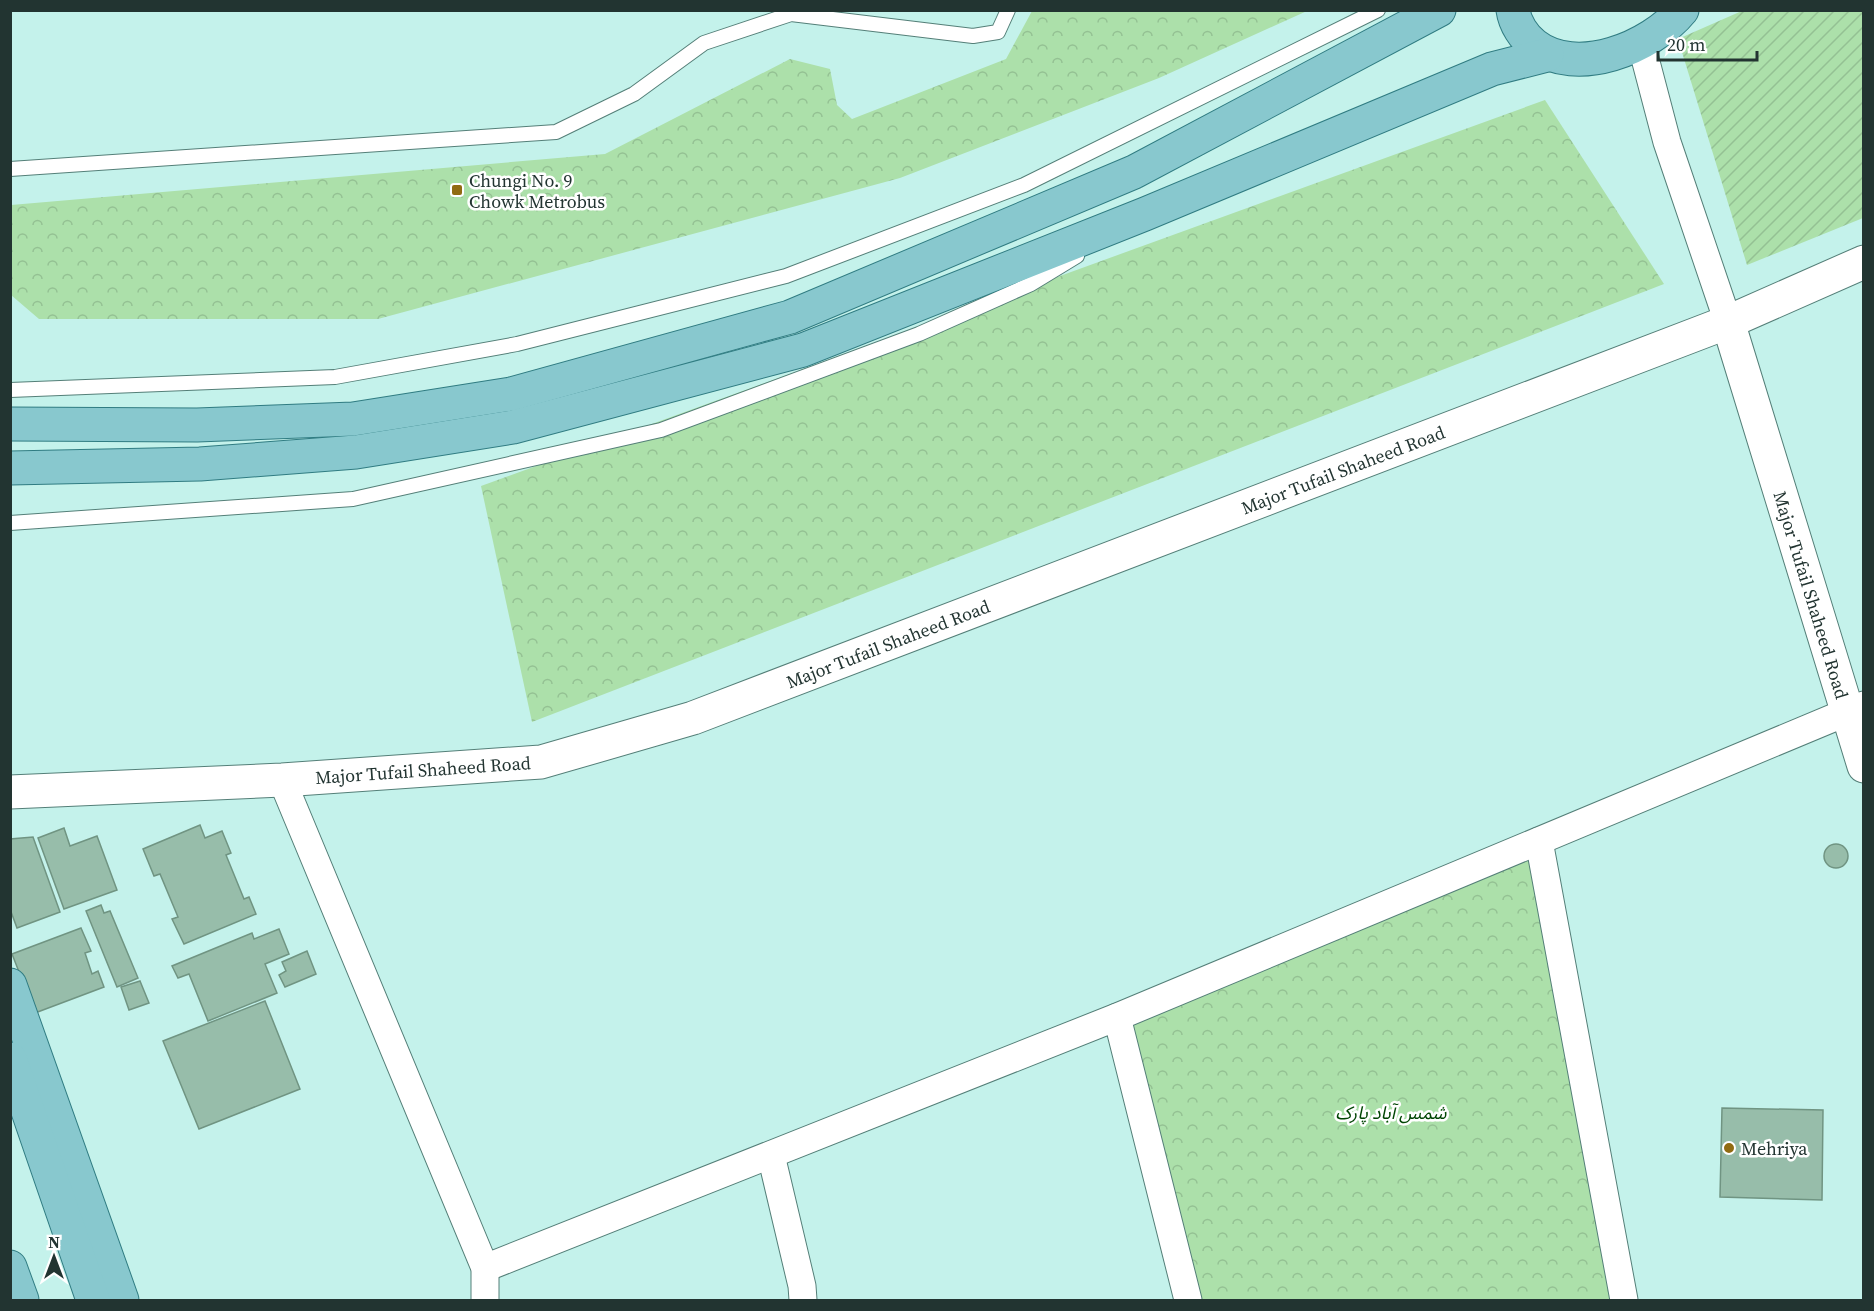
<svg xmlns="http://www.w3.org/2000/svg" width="1874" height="1311" font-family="'Source Serif 4','Noto Sans Arabic',serif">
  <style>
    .forest { fill: url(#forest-crowns) }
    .garden { fill: url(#garden-furrows) }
    .building { fill: #97bdaa; stroke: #709482; stroke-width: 1.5 }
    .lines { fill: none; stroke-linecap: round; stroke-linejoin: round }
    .service-casing { stroke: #547f78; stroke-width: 16 }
    .minor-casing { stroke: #547f78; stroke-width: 29 }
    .tertiary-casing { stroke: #547f78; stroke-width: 35 }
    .primary-casing { stroke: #307c82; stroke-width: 35 }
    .service { stroke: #fff; stroke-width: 14 }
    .minor { stroke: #fff; stroke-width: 27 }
    .tertiary { stroke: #fff; stroke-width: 33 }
    .primary { stroke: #88c8ce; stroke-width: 33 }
    .poi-dot { fill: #916b12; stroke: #fff; stroke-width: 2 }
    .labels { text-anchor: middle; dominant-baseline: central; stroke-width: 5; stroke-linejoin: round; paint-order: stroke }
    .poi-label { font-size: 18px; fill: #223431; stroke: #fff; text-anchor: start }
    .street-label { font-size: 18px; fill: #223431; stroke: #fff }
    .park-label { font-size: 18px; font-style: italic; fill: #004503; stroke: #fff }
  </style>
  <defs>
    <pattern id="forest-crowns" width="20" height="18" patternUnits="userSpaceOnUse" patternTransform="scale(1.5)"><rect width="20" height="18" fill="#ace0aa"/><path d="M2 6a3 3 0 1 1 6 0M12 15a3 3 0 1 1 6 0" fill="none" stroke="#94c193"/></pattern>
    <pattern id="garden-furrows" width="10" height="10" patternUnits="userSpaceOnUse" patternTransform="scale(1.5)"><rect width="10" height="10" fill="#ace0aa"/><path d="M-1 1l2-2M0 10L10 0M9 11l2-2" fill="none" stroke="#94c193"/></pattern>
  </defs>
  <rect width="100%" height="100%" fill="#c4f2eb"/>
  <g class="forest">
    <path d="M1032,11H1307L1159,78L900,178L378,319H39L11,295V205L605,154L790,59L830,69L837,105L852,119L1006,59Z"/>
    <path d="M1545,100L1664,284L532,722L481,486Z"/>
    <path d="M1533,849L1616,1300H1201L1126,1020Z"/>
  </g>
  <path class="garden" d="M1744,10L1864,11L1863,218L1747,265L1678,39Z"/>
  <g class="building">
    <path d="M200,825L205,838L222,831L231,853L226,855L244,899L249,897L256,914L184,944L172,919L178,917L160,874L154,876L143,849Z"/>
    <path d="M64,828L70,846L97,836L117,890L64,909L38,838Z"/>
    <path d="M33,837L60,912L17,928L10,909V839Z"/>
    <circle cx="1836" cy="856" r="12"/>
    <path d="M101,905L104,913L110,911L138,978L117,987L86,911Z"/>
    <path d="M81,928L91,951L85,953L92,974L98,971L104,987L35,1013L12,954Z"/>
    <path d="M279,929L289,954L265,964L277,993L208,1021L189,974L178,978L172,966L252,933L254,939Z"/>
    <path d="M307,951L316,974L285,987L279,975L286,971L282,962Z"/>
    <path d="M140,981L149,1003L129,1010L121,987Z"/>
    <path d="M265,1001L300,1089L199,1129L163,1041Z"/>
    <path d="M1722,1108L1823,1110L1822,1200L1720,1197Z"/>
  </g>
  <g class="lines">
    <defs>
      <g id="service">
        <path d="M10,169L556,132L634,94L704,43L791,14L973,36L998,32L1008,10"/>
        <path d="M10,390L335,377L517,344L786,276L1024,185L1378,10"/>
        <path d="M10,523L353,499L661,430L919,334L1031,284L1077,256"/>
      </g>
      <g id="minor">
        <path d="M1641,43L1667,142L1728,322"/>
        <path d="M282,780L485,1268V1300"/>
        <path d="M1539,841L1624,1300"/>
        <path d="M1117,1017L1188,1300"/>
        <path d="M771,1155L802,1286L803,1300"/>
        <path d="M485,1268L1117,1017L1864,705"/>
      </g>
      <g id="tertiary">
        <path d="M1864,262L1728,322L1864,766"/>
        <path d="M10,792L282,780L541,762L693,718L1728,322"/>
      </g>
      <g id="primary">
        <path d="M1513,10C1515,24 1524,37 1534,45C1576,78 1651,48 1682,10"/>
        <path d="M10,424L197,425L353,419L511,394L790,317L1134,172L1439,10"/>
        <path d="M10,468L200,464L356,452L513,427L803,350L1145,214L1492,69L1547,55"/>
        <path d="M10,985L122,1300"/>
        <path d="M10,1059L93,1300"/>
        <path d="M10,1267L22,1300"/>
      </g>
    </defs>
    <use href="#service" class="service-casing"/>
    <use href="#minor" class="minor-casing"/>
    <use href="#tertiary" class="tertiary-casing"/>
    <use href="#primary" class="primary-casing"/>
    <use href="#service" class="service"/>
    <use href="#minor" class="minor"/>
    <use href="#tertiary" class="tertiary"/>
    <use href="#primary" class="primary"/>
  </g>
  <g class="poi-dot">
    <rect x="451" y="184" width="12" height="12" rx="3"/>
    <circle cx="1729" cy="1148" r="6"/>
  </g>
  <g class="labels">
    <g class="poi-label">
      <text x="469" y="180">Chungi No. 9<tspan x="469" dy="21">Chowk Metrobus</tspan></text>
      <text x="1741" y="1148">Mehriya</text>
    </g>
    <g class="street-label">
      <text transform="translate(1343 470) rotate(-21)">Major Tufail Shaheed Road</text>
      <text transform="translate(1811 595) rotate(73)">Major Tufail Shaheed Road</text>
      <text transform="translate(888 644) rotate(-21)">Major Tufail Shaheed Road</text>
      <text transform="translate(423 770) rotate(-4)">Major Tufail Shaheed Road</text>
    </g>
    <g class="park-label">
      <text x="1391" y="1112">شمس آباد پارک</text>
    </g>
  </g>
  <rect width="1874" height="1311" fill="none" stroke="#223431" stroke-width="24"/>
  <g transform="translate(54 1257)" stroke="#ffffff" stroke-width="4.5" paint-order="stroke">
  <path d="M0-4.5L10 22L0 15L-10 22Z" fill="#223431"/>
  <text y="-9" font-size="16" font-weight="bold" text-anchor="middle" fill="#223431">N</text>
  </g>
  <path d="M1658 51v9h99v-9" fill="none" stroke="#223431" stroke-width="3"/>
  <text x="1667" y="51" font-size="18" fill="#223431" stroke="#ffffff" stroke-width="4.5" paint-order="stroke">20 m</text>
</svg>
